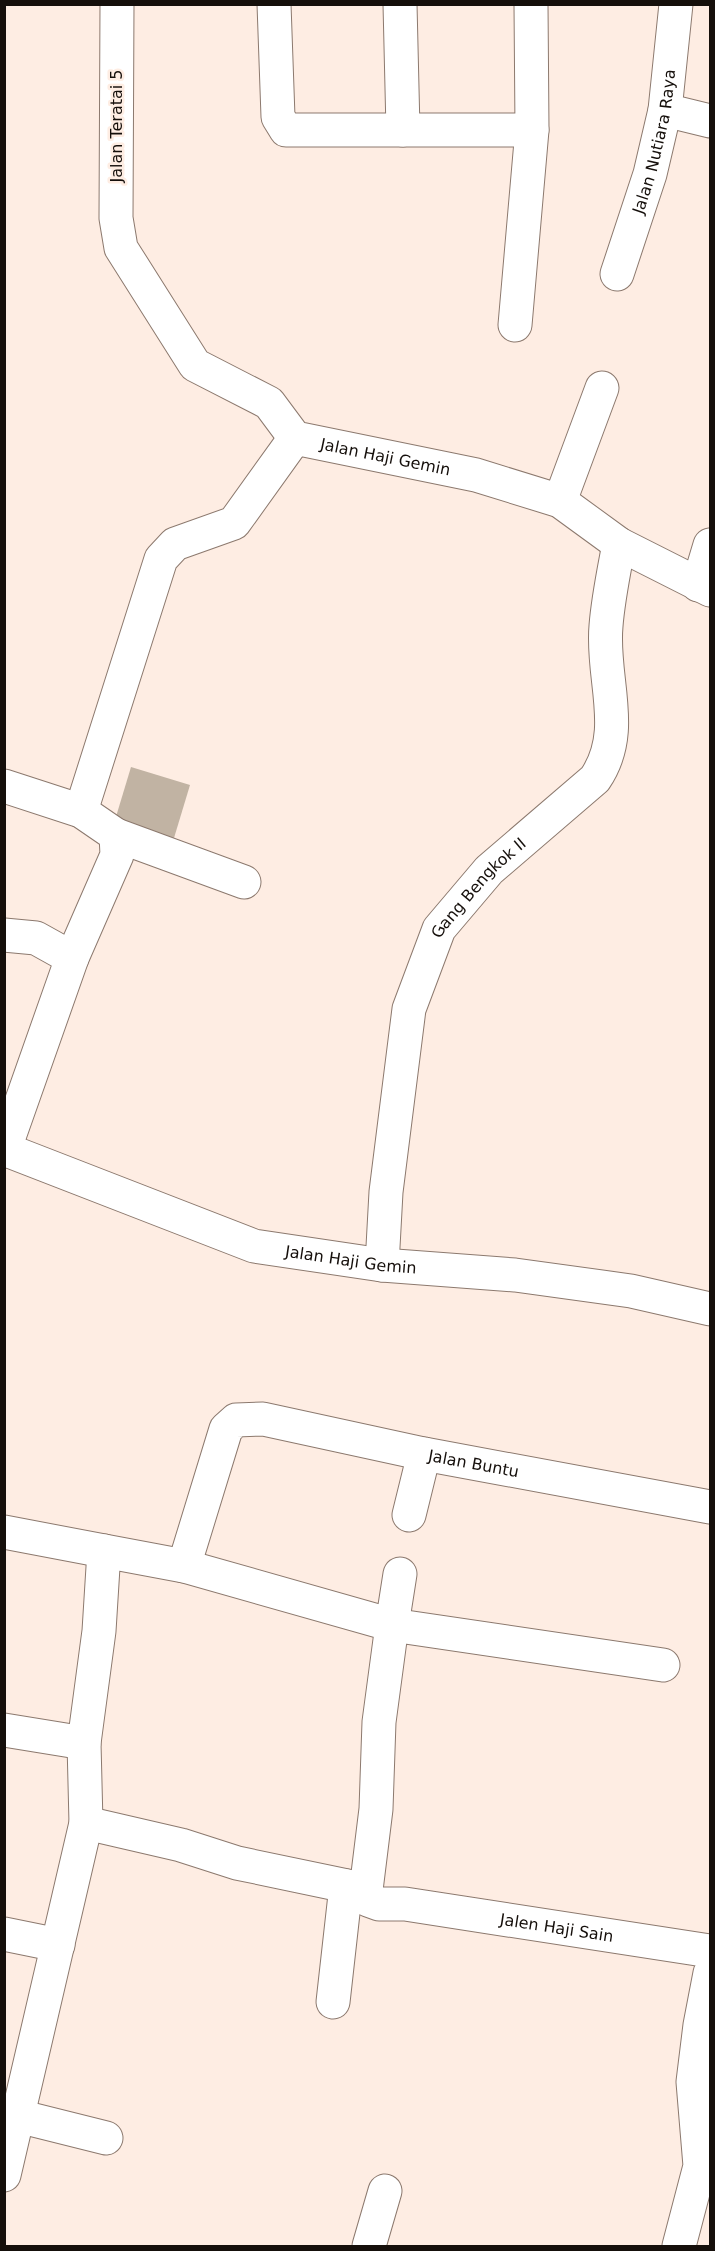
<svg xmlns="http://www.w3.org/2000/svg" width="715" height="2251" font-family="'DejaVu Sans',sans-serif">
  <style>
    .building { fill: #c1b3a3 }
    .lines { fill: none; stroke-linecap: round; stroke-linejoin: round }
    .minor-casing { stroke: #8c796e; stroke-width: 35 }
    .minor { stroke: #fff; stroke-width: 33 }
    .labels { text-anchor: middle; dominant-baseline: central; stroke-width: 5; stroke-linejoin: round; paint-order: stroke }
    .street-label { font-size: 16px; fill: #150f0b; stroke: #feede3 }
  </style>
  <rect width="100%" height="100%" fill="#feede3"/>
  <path class="building" d="M131,767L190,785L174,838L115,820Z"/>
  <g class="lines">
    <defs>
      <g id="minor">
        <path id="s1" d="M117,4L116,218L121,248L195,365L269,403L295,438L476,475L560,501L619,544L710,590"/>
        <path d="M274,4L278,117L286,130H532L531,4"/>
        <path d="M400,4L403,130"/>
        <path d="M665,110L710,121"/>
        <path id="s2" d="M617,274L650,174L665,110L676,4"/>
        <path d="M515,325L532,130"/>
        <path d="M560,501L602,388"/>
        <path d="M698,585L710,545"/>
        <path d="M4,786L81,811L116,835L117,855L72,958"/>
        <path d="M81,811L161,559L175,544L234,523L295,438"/>
        <path d="M116,835L244,882"/>
        <path d="M4,935L36,938L72,958L4,1151"/>
        <path id="s3" d="M4,1149L254,1246L382,1265L515,1275L631,1291L710,1309"/>
        <path id="s4" d="M382,1265L386,1192L409,1009L439,929L489,870L595,779C628,731 601,679 606,626C608,599 614,571 619,544"/>
        <path d="M409,1515L424,1454"/>
        <path d="M4,1532L104,1551"/>
        <path id="s5" d="M184,1566L226,1429L236,1420L263,1419L424,1454L710,1507"/>
        <path id="s6" d="M663,1665L392,1625L379,1722L376,1809L366,1890L368,1900L379,1904H405L710,1951"/>
        <path d="M4,1730L84,1743"/>
        <path d="M86,1823L181,1845L237,1863L366,1890"/>
        <path d="M4,1934L58,1945"/>
        <path d="M333,2002L346,1886"/>
        <path d="M18,2116L106,2138"/>
        <path d="M4,2175L86,1823L84,1743L99,1631L104,1551L184,1566L392,1625L400,1574"/>
        <path d="M369,2246L385,2191"/>
        <path d="M679,2246L700,2166L693,2082L700,2025L710,1973"/>
      </g>
    </defs>
    <use href="#minor" class="minor-casing"/>
    <use href="#minor" class="minor"/>
  </g>
  <g class="labels">
    <g class="street-label">
      <text transform="translate(116 126) rotate(-90)">Jalan Teratai 5</text>
      <text stroke="none"><textPath href="#s2" startOffset="138">Jalan Nutiara Raya</textPath></text>
      <text stroke="none"><textPath href="#s1" startOffset="602">Jalan Haji Gemin</textPath></text>
      <text stroke="none"><textPath href="#s4" startOffset="400">Gang Bengkok II</textPath></text>
      <text stroke="none"><textPath href="#s3" startOffset="366">Jalan Haji Gemin</textPath></text>
      <text stroke="none"><textPath href="#s5" startOffset="399">Jalan Buntu</textPath></text>
      <text stroke="none"><textPath href="#s6" startOffset="742">Jalen Haji Sain</textPath></text>
    </g>
  </g>
  <rect width="715" height="2251" fill="none" stroke="#150f0b" stroke-width="12"/>
</svg>
